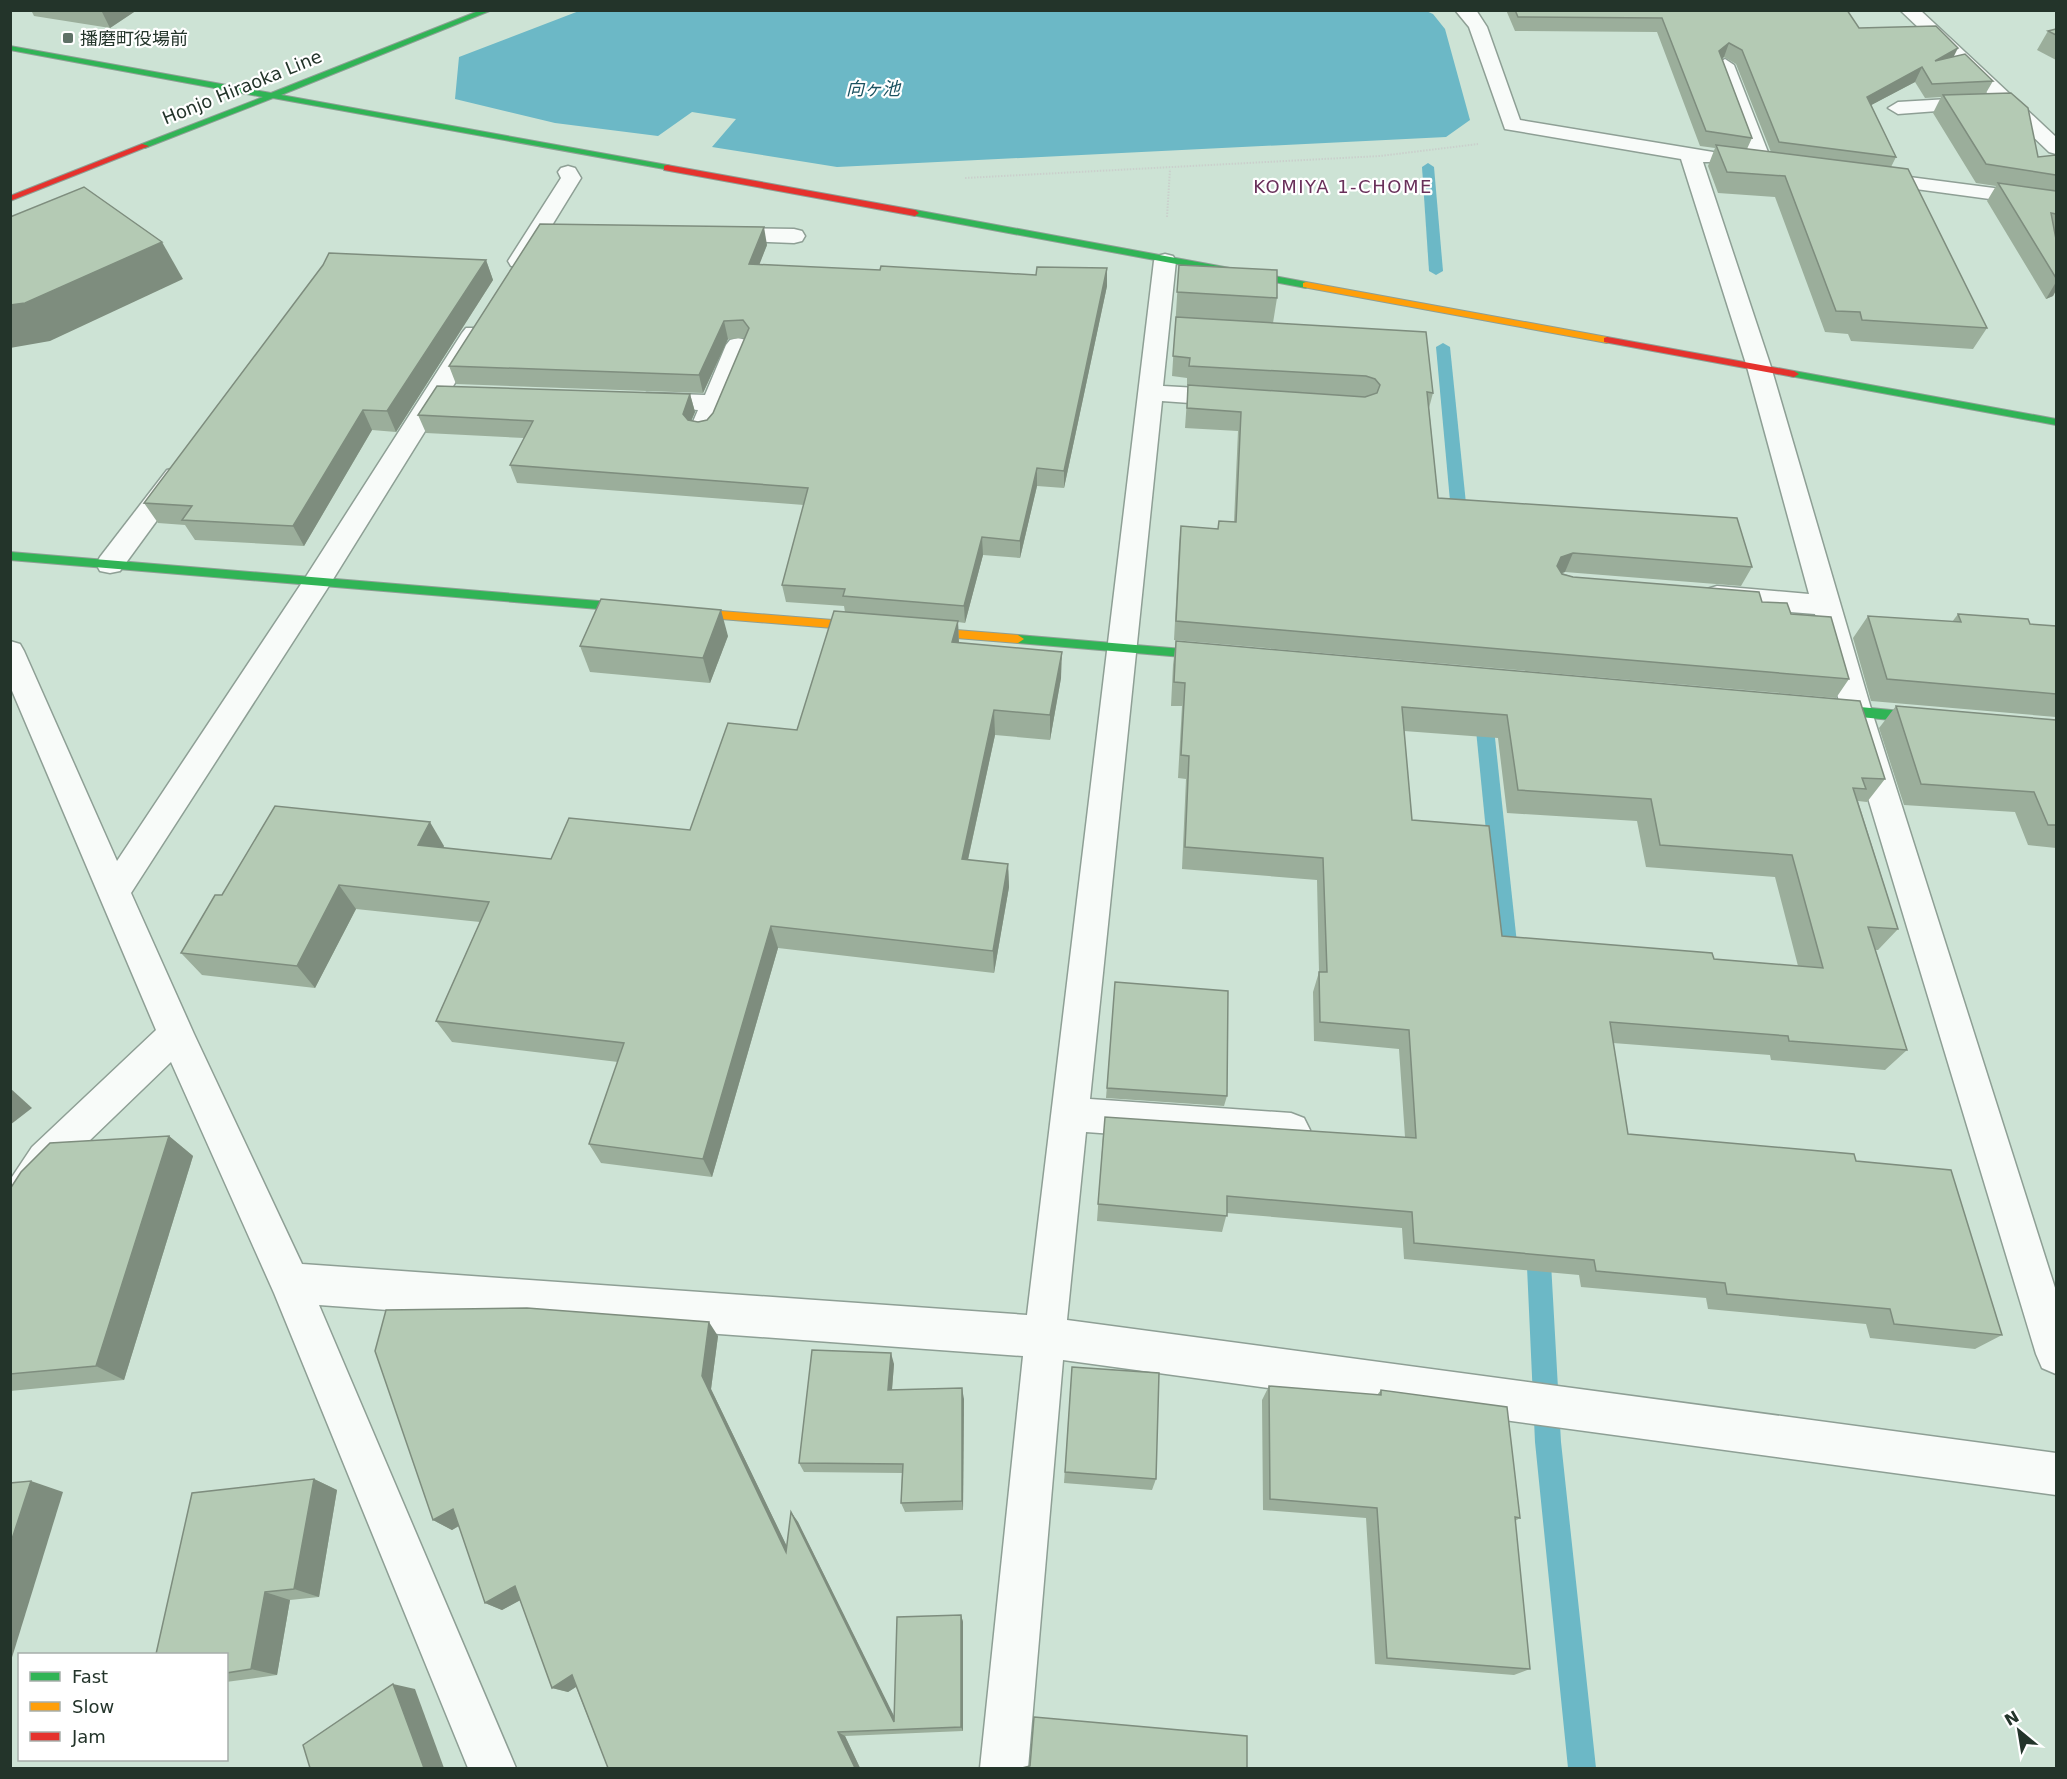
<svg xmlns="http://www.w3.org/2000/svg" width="2067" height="1779" font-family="'DejaVu Sans','Noto Sans JP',sans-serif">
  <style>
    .water { fill: #6cb8c6 }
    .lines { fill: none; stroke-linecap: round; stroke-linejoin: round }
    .stream { fill: #6cb8c6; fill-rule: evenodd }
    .street-casing { stroke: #8e9f95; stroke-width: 3 }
    .fast-casing { stroke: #8e9f95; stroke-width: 2 }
    .slow-casing { stroke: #8e9f95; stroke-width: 2 }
    .jam-casing { stroke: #8e9f95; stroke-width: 2 }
    .path { stroke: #cad0cc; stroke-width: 2; stroke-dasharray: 1.5 1.5; stroke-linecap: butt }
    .street { fill: #f8fbf9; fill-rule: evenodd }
    .fast { fill: #30b455; fill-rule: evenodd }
    .slow { fill: #ff9f0a; fill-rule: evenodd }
    .jam { fill: #e5322d; fill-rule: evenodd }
    .wall { fill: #9bae9b; fill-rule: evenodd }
    .shaded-wall { fill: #7e8d7e }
    .building { fill: #b4cab4; stroke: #7e8d7e; stroke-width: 1.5; fill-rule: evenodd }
    .poi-dot { fill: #5e7166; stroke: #fff; stroke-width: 2 }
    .labels { text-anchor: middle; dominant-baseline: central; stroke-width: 4.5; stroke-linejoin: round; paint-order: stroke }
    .far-poi-label { font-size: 18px; fill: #23342a; stroke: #fff; text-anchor: start }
    .far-street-label { font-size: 18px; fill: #23342a; stroke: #fff }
    .far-water-label { font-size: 18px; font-style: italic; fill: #1b5260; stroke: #fff }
    .far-neighbourhood-label { font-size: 18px; letter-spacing: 1.5px; fill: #69305a; stroke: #fff }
  </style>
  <rect width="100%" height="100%" fill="#cde3d5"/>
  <path class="water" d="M1424,10L1433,14L1445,29L1470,120L1446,137L837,167L712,147L736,119L692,112L658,136L555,123L455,99L459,57L579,11Z"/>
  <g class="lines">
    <g class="stream">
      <path d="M1428,163L1434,167L1443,271L1436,275L1429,271L1422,167Z"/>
      <path d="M1443,343L1450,347L1468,523L1460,528L1452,523L1436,347Z"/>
      <path d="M1483,703L1489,705L1492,710L1519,962L1516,968L1509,971L1502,968L1499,962L1474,710L1477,705Z"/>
      <path d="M1538,1234L1546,1237L1550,1245L1561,1442L1596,1768H1568L1535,1442L1526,1245L1530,1237Z"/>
    </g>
    <defs>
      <g id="street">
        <path d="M1455,10H1476L1487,27L1520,120L1713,152L1720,154L1723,158L1720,162H1703L1771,367L1872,712L2056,1291V1374L2042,1368L2036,1354L1842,712L1815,614L1717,606L1707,603L1703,596L1707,589L1717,586L1809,594L1747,367L1681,159L1505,129L1469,27Z"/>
        <path d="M1900,10H1920L2056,137V154L2049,152Z"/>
        <path d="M1725,59L1734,65L1773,165L1770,169H1756L1753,165L1716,65Z"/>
        <path d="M1983,97L1993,103L1990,107L1898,114L1888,108L1898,102Z"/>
        <path d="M568,166L575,168L581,178L527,266H511L508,261L561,178L558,172L561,168Z"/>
        <path d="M1871,172L2056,196V208L1864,182L1861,178L1864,174Z"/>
        <path d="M721,228L794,229L802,231L805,236L802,241L794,243L713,240L710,235L713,230Z"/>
        <path d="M1165,254L1173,256L1176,261L1163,386L1232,390L1241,393L1244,398L1241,403L1232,406L1162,401L1090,1099L1291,1113L1304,1118L1310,1130L1304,1142L1291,1147L1086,1132L1067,1320L2056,1453V1495L1063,1360L1028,1768H980L1023,1356L319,1305L516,1768H468L274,1293L171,1062L58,1171L24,1228L10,1233V1180L32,1147L156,1030L10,686V641L20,644L24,651L117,861L307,575L462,333L466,328H482L486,333L327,589L131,893L194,1034L302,1264L1027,1315L1154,261L1157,256Z"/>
        <path d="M738,338L746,340L750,345L714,430L705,432L696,430L692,424L698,410L638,406L635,401L638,396L647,393L705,395L726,345L730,340Z"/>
        <path d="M176,468L185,470L189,476L185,482L120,571L110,573L100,571L96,564L100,557L167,470Z"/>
      </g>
      <g id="fast">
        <path d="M481,10H492L281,95L667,165L670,166V170L273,98L145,148H142V144L263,97L10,50V46L271,93Z"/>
        <path d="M915,210L1306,282L1311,285L1306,288L912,215V211Z"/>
        <path d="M1794,371L2056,419V425L1790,376V372Z"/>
        <path d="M10,552L635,604L641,608L635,612L10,560Z"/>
        <path d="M1018,635L1218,652L1224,656L1218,660L1018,643L1012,639Z"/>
        <path d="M1819,703L1932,714L1938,719L1932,724L1819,713L1813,708Z"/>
      </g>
      <g id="slow">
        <path d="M1306,282L1607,337L1612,340L1607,343L1303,287V283Z"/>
        <path d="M635,604L1018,635L1024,639L1018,643L635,612L629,608Z"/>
      </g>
      <g id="jam">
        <path d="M142,144L149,146L10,201V196Z"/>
        <path d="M667,165L915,210L919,213L915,216L664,170V166Z"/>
        <path d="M1607,337L1794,371L1799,374L1794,377L1604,342V338Z"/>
      </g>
    </defs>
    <use href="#street" class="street-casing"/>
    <use href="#fast" class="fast-casing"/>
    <use href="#slow" class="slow-casing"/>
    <use href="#jam" class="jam-casing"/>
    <g class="path">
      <path d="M965,178L1380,156L1478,144"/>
      <path d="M1167,217L1170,169"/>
    </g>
    <use href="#street" class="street"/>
    <use href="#fast" class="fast"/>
    <use href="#slow" class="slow"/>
    <use href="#jam" class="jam"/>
  </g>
  <g class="wall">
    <path d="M31,10H137L110,28L34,16Z"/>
    <path d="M1506,10H1847L1859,28L1954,56L1993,81L1986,93L2038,157L2056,155V233H2055L2056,239V290L2053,296L2046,299L1987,201L1996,186L1976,183L1933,113L1941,97L1925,98L1915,82L1871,105L1896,157L1891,167L1987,328L1973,349L1851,341L1848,334L1825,332L1775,197L1718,193L1708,166L1715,148L1700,146L1657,32L1515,31ZM1724,57L1736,64L1771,152L1747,149L1752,138L1722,59Z"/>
    <path d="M2056,29V60L2037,50L2048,31Z"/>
    <path d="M767,245L759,264L1107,286L1064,488L1037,486L1020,558L983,555L965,623L958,622L959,643L1061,678L1050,740L995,735L968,860L1008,864L1009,887L994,973L778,948L712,1177L601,1163L589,1144L618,1062L452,1042L436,1021L480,922L356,909L315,988L202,975L181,953L222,895L444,846L443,848L551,859L690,830L797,730L845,612L844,606L786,602L782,585L804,505L517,483L510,465L524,438L426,433L418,415L690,394L695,412L691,421L698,422L707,420L713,413L745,338L728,339L703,393L456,384L449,366Z"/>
    <path d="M486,260L493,280L396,432L372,430L304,546L195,540L185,525L158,523L144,503Z"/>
    <path d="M1179,265L1277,298L1273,323L1433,393L1429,408L1438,498L1752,567L1741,586L1565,572L1562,573L1573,577L1762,602L1791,614L1849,679L1836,698L1174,640L1179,545L1181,526L1218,529L1219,521L1234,522L1238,431L1185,428L1188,385L1364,397L1187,385V378L1172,376Z"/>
    <path d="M1958,614L2030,624L2056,626V717L1871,701L1853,638L1868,616L1952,622Z"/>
    <path d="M728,636L710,683L590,672L580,646Z"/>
    <path d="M1176,641L1885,779L1867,802L1858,801L1898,929L1878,950H1875L1907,1050L1885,1070L1771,1060L1770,1055L1613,1043L1628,1134L1856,1161L2002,1335L1975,1349L1870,1338L1866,1324L1708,1309L1706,1298L1581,1287L1579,1275L1404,1259L1402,1228L1227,1213L1222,1232L1097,1221L1103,1136L1405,1137L1399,1049L1314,1041L1313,992L1319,972L1317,880L1182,869L1186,779L1178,778L1182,706H1171L1173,665ZM1404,731L1498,738L1507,813L1637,821L1646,867L1775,877L1798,966L1714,959L1502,936L1412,820Z"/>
    <path d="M1896,706L2056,720V848L2028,845L2015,812L1904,805L1879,728Z"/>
    <path d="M1115,982L1227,1096L1224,1106L1106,1098Z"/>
    <path d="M169,1136L193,1156L124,1380L10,1391V1189Z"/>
    <path d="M718,1336L711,1389L787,1547L791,1512L798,1522L894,1717L961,1615L963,1622V1731L845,1736L860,1768H608L576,1687L568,1692L552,1688L520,1600L502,1610L485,1603L459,1526L452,1530L433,1520Z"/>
    <path d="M894,1364L892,1390L964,1399L963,1510L905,1512L901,1503L902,1473L804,1472L799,1463Z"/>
    <path d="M1072,1367L1156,1479L1152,1490L1064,1483Z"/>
    <path d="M1269,1386L1377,1395L1381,1390L1520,1518L1515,1521L1530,1669L1514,1675L1375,1664L1366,1518L1263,1510L1262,1400Z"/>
    <path d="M314,1479L337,1490L319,1597L290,1600L277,1675L226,1682V1654Z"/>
  </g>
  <g class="shaded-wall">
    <path d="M101,10H137L110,28Z"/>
    <path d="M1729,43L1724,57L1714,66L1719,51Z"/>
    <path d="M1958,48L1951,62L1935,61Z"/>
    <path d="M1922,67L1915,82L1860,111L1867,97Z"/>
    <path d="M764,227L767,245L753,281L749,264Z"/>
    <path d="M162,242L183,279L50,341L10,348V305Z"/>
    <path d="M486,260L493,280L396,432L387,411Z"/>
    <path d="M1107,268V286L1064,488V471Z"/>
    <path d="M2056,282V290L2053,296L2046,299Z"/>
    <path d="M724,321L728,339L703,393L699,375Z"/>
    <path d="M690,394L695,412L687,431L683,414Z"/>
    <path d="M363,410L372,430L304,546L293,526Z"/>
    <path d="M1037,468V486L1020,558V541Z"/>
    <path d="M982,537L983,555L965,623L964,606Z"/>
    <path d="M1573,553L1565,572L1553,576L1561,557Z"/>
    <path d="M721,610L728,636L710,683L703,658Z"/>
    <path d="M958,621L959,647L952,642Z"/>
    <path d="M1062,652L1061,678L1050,740V715Z"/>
    <path d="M994,710L995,735L963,882L962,859Z"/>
    <path d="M430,822L444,846L433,869L418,845Z"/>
    <path d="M1008,864L1009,887L994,973L993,951Z"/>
    <path d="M339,885L356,909L315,988L297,966Z"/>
    <path d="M771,926L778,948L712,1177L703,1159Z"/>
    <path d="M10,1088L32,1108L10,1125Z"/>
    <path d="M169,1136L193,1156L124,1380L96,1366Z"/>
    <path d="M709,1322L718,1336L711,1389L794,1561L786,1552L702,1376Z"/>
    <path d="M891,1353L894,1364L891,1401L888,1390Z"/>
    <path d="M962,1388L964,1399L963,1510L962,1501Z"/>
    <path d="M314,1479L337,1490L319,1597L294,1589Z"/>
    <path d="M31,1481L63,1492L10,1664V1545Z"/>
    <path d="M453,1509L470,1519L452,1530L433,1520Z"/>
    <path d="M791,1512L798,1522L899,1726L894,1722Z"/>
    <path d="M515,1586L532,1594L502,1610L485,1603Z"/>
    <path d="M265,1592L290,1600L277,1675L251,1669Z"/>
    <path d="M961,1615L963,1622V1731L961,1727Z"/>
    <path d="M572,1675L587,1680L568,1692L552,1688Z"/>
    <path d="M393,1684L415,1689L444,1768H424Z"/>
    <path d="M838,1732L845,1736L860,1768H855Z"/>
  </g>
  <g class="building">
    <path d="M1515,10H1847L1859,28L1936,26L1958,48L1935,61L1965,54L1993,81L1932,84L1922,67L1867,97L1896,157L1779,142L1742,50L1729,43L1719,51L1752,138L1706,131L1662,18L1518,17Z"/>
    <path d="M2056,29V35L2048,31Z"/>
    <path d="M2011,93L2028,108L2038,157L2056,155V175L1986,164L1943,95Z"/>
    <path d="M1716,145L1908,169L1987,328L1862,320L1860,312L1836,311L1785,176L1727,172Z"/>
    <path d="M1998,183L2056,191V214L2051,213L2056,239V278Z"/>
    <path d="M84,187L162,242L25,303L10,305V217Z"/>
    <path d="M540,224L764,227L749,264L880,270L881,266L1036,275L1037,267L1107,268L1064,471L1037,468L1020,541L982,537L964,606L843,596L845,589L782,585L808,488L510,465L533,421L418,415L437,386L690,394L683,414L688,420L698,422L707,420L713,413L749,328L743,320L724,321L699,375L449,366Z"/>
    <path d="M329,253L486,260L387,411L363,410L293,526L182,520L192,506L144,503L323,265Z"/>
    <path d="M1179,265L1277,270V298L1177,292Z"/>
    <path d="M1176,317L1426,332L1433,393L1427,392L1438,498L1737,518L1752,567L1573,553L1561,557L1557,566L1562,574L1573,577L1759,592L1762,602L1787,603L1791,614L1831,617L1849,679L1176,621L1181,526L1218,529L1219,521L1236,522L1241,412L1187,408L1188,385L1365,397L1377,393L1380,385L1375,379L1366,376L1189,366L1190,358L1173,356Z"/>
    <path d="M601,599L721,610L703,658L580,646Z"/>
    <path d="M834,611L958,621L952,642L1062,652L1050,715L994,710L962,859L1008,864L993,951L771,926L703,1159L589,1144L624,1043L436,1021L489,902L339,885L297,966L181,953L215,895H222L275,806L430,822L418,845L551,859L569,818L690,830L728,723L797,730Z"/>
    <path d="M1958,614L2028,619L2030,624L2056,626V694L1887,679L1868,616L1961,622Z"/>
    <path d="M1176,641L1860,701L1885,779L1862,778L1866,789L1853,788L1898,929L1868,927L1907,1050L1789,1041L1788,1036L1610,1022L1628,1134L1854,1154L1856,1161L1951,1170L2002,1335L1894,1324L1890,1309L1727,1294L1725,1283L1596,1271L1594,1260L1414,1243L1412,1212L1227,1196V1216L1098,1204L1105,1117L1416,1138L1409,1030L1320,1022L1319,972H1327L1323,858L1185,847L1189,756L1181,755L1185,683L1174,682ZM1402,707L1507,715L1518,790L1651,799L1660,845L1792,855L1823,968L1714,959L1712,953L1502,936L1489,826L1412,820Z"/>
    <path d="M1896,706L2056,720V825H2048L2034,792L1921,784Z"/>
    <path d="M1115,982L1228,991L1227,1096L1107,1088Z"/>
    <path d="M169,1136L96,1366L10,1374V1189L21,1172L50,1143Z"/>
    <path d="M527,1308L709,1322L702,1376L786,1552L791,1512L894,1722L897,1617L961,1615V1727L838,1732L855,1768H608L572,1675L552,1688L515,1586L485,1603L453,1509L433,1520L375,1351L386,1310Z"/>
    <path d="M812,1350L891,1353L888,1390L962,1388V1501L901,1503L903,1464L799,1463Z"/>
    <path d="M1072,1367L1159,1373L1156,1479L1065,1472Z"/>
    <path d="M1269,1386L1381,1395V1390L1507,1407L1520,1518L1515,1517L1530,1669L1387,1658L1377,1508L1270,1499Z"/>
    <path d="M314,1479L294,1589L265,1592L251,1669L226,1673V1654H156L192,1493Z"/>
    <path d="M31,1481L10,1545V1483Z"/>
    <path d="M393,1684L424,1768H310L303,1745Z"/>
    <path d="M1034,1717L1247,1736V1768H1022L1030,1766Z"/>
  </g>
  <rect class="poi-dot" x="62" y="32" width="12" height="12" rx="3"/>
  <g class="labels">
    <g class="far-poi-label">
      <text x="80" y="38">播磨町役場前</text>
    </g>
    <g class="far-street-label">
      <text transform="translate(242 87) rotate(-22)">Honjo Hiraoka Line</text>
    </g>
    <g class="far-water-label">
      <text x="873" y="88">向ヶ池</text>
    </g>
    <g class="far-neighbourhood-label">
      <text x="1343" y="186">KOMIYA 1-CHOME</text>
    </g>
  </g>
  <rect width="2067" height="1779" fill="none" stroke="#23342a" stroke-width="24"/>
  <rect x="18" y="1653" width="210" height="108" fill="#ffffff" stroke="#a7aeaa" stroke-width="1.5"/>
  <rect x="30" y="1672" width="30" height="9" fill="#30b455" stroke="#a7aeaa" stroke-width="1.5"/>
  <text x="72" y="1683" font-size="18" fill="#23342a">Fast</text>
  <rect x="30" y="1702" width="30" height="9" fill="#ff9f0a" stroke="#a7aeaa" stroke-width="1.5"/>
  <text x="72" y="1713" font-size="18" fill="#23342a">Slow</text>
  <rect x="30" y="1732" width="30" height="9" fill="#e5322d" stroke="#a7aeaa" stroke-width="1.5"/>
  <text x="72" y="1743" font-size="18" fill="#23342a">Jam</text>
  <g transform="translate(2019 1731) rotate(330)" stroke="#ffffff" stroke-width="4.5" paint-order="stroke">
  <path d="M0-4.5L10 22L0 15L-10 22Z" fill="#23342a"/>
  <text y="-9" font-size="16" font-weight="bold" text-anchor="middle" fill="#23342a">N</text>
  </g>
</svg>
